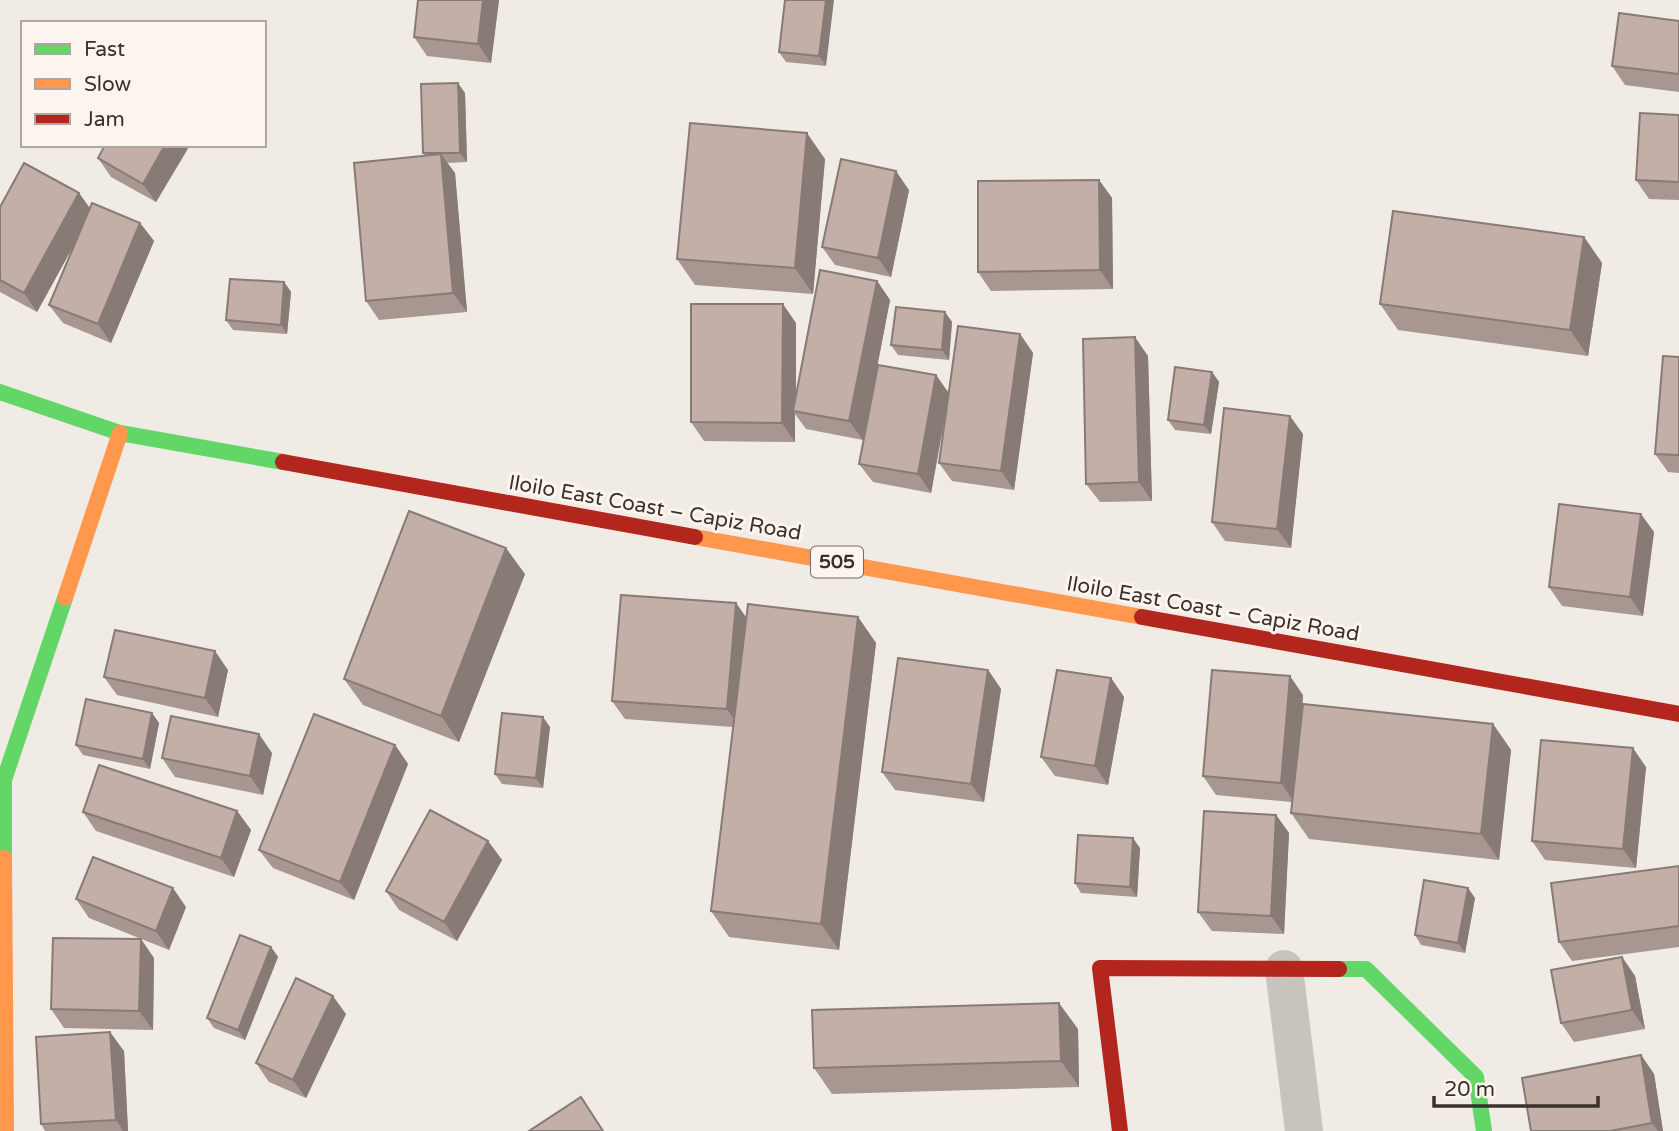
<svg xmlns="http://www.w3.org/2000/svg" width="1679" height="1131" font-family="'Varela Round',sans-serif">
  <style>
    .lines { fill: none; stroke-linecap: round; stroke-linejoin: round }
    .street { stroke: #c9c3be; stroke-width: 38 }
    .fast { stroke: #63d668; stroke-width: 16 }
    .slow { stroke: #ff974d; stroke-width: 16 }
    .jam { stroke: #b3261e; stroke-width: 16 }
    .wall { fill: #a89690 }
    .shaded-wall { fill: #887a75 }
    .building { fill: #c3afa7; stroke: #887a75; stroke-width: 2 }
    .labels { text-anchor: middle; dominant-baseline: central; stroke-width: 6; stroke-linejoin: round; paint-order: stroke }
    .shield { fill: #fbf5ee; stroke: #756b66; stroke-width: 2 }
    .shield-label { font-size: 19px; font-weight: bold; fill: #3b302b }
    .street-label { font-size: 21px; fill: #3b302b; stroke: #fbf5ee }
  </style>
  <rect width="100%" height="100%" fill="#f0ebe5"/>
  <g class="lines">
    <path class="street" d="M1284,969L1304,1131"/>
    <g class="fast">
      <path d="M0,392L120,433L283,462"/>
      <path d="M4,858V780L65,598"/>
      <path d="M1339,969H1366L1476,1077L1484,1131"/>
    </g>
    <g class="slow">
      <path d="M695,537L1142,617"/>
      <path d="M65,598L120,433"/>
      <path d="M4,858L6,1131"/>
    </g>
    <g class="jam">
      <path d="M283,462L695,537"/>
      <path d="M1142,617L1679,714"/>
      <path d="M1120,1131L1100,968L1339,969"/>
    </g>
  </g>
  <g class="wall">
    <path d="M418,0H499L491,63L427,56L414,37Z"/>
    <path d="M785,0L826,66L786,62L779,52Z"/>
    <path d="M1679,21V92L1625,85L1612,66Z"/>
    <path d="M465,93L467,162L447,163L455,173L467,312L379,320L366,301L425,156L423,153Z"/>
    <path d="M1679,115V200L1649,199L1636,180Z"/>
    <path d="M190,145L156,202L111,177L98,158Z"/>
    <path d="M825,159L813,294L695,285L677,259Z"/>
    <path d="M1099,180L1112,198L1113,289L991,291L978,272Z"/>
    <path d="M909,190L891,277L835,265L822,247Z"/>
    <path d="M79,193L90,208L140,223L154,241L111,343L63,323L49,305L76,241L37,312L0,292V207Z"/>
    <path d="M1584,237L1602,263L1588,356L1398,330L1380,304Z"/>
    <path d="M877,281L890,300L863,440L806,429L795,414V442L704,441L691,422L796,323V398Z"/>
    <path d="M284,282L291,292L287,334L233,330L226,320Z"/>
    <path d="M945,312L952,322L949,360L898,355L891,345Z"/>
    <path d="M958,326L1020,334L1033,353L1014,490L952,481L939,463L947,406L931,493L873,482L859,464L878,365L936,375L949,393Z"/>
    <path d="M1148,356L1152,501L1100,502L1086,484Z"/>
    <path d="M1679,357V473L1668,472L1655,454Z"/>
    <path d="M1212,372L1219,382L1211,434L1175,430L1168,420Z"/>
    <path d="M1303,434L1291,548L1225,541L1212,522Z"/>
    <path d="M1654,532L1643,616L1562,606L1549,587Z"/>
    <path d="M525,574L459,742L363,705L344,679Z"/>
    <path d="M736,603L746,617H858L876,643L839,950L729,937L711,911L733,727L625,719L612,701Z"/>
    <path d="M228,670L218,717L117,695L104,677Z"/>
    <path d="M988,670L1001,689L984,802L895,790L882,772Z"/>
    <path d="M1111,678L1124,697L1108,785L1055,776L1041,757Z"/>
    <path d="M1303,695L1301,727L1493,724L1511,750L1499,860L1309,839L1291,813L1292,802L1216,795L1203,776Z"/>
    <path d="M152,713L159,723L150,769L83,755L76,745Z"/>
    <path d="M550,727L543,788L502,784L495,774Z"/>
    <path d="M395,745L408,764L354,900L273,868L259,850Z"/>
    <path d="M272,753L263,795L175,777L162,758Z"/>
    <path d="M1646,767L1636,868L1545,860L1532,841Z"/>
    <path d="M237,811L251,830L234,877L96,831L83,812Z"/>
    <path d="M1276,815L1289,833L1284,934L1212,931L1198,912Z"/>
    <path d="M488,841L502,860L457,941L399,910L386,891Z"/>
    <path d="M1140,848L1137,897L1081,893L1075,883Z"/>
    <path d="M1679,866V947L1572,961L1559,942Z"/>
    <path d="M1475,898L1465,953L1421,945L1415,935Z"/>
    <path d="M76,899L186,907L169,950L89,918Z"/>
    <path d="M271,947L278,957L245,1040L214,1028L207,1018Z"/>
    <path d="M1622,957L1635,976L1645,1029L1574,1042L1561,1023Z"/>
    <path d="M154,958L153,1030L64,1028L51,1009Z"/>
    <path d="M346,1014L306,1098L269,1082L256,1063Z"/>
    <path d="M1078,1029L1079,1087L832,1094L814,1068Z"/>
    <path d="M124,1051L128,1131H45L41,1124Z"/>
    <path d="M1641,1055L1654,1074L1663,1131H1531Z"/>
  </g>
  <g class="shaded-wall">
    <path d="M483,0H499L491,63L478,44Z"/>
    <path d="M826,0H834L826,66L819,56Z"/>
    <path d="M458,83L465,93L467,162L460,153Z"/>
    <path d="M807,133L825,159L813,294L795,268Z"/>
    <path d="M165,145H190L156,202L143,184Z"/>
    <path d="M441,154L455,173L467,312L453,293Z"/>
    <path d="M896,171L909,190L891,277L878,258Z"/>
    <path d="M1099,180L1112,198L1113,289L1100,270Z"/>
    <path d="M79,193L92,212L37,312L24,293Z"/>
    <path d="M140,223L154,241L111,343L98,324Z"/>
    <path d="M1584,237L1602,263L1588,356L1570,330Z"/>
    <path d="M877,281L890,300L863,440L849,421Z"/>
    <path d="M284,282L291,292L287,334L281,325Z"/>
    <path d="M783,304L796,323V411H793L795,414V442L782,423Z"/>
    <path d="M945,312L952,322L949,360L942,350Z"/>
    <path d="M1020,334L1033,353L1014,490L1001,471Z"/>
    <path d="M1135,337L1148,356L1152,501L1139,482Z"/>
    <path d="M1212,372L1219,382L1211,434L1204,425Z"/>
    <path d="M936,375L949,394L931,493L918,474Z"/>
    <path d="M1290,416L1303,434L1291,548L1277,529Z"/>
    <path d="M1641,514L1654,532L1643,616L1630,597Z"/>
    <path d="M506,548L525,574L459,742L441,716Z"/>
    <path d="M736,603L749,622L740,728L727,709Z"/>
    <path d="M858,617L876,643L839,950L821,924Z"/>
    <path d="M215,651L228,670L218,717L205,698Z"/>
    <path d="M988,670L1001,689L984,802L971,784Z"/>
    <path d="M1290,676L1303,695L1294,802L1281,783Z"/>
    <path d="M1111,678L1124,697L1108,785L1095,766Z"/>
    <path d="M152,713L159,723L150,769L143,759Z"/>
    <path d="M543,717L550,727L543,788L536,778Z"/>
    <path d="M1493,724L1511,750L1499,860L1481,834Z"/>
    <path d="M259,734L272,753L263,795L250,776Z"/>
    <path d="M395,745L408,764L354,900L340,882Z"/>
    <path d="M1633,748L1646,767L1636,868L1623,849Z"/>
    <path d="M237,811L251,830L234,877L221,858Z"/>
    <path d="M1276,815L1289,833L1284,934L1271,916Z"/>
    <path d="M1133,838L1140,848L1137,897L1130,887Z"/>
    <path d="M488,841L502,860L457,941L444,922Z"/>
    <path d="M173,888L186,907L169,950L156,931Z"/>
    <path d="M1468,888L1475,898L1465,953L1458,943Z"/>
    <path d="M141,939L154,958L153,1030L139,1011Z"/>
    <path d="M271,947L278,957L245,1040L238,1030Z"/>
    <path d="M1622,957L1635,976L1645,1029L1632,1010Z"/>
    <path d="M333,996L346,1014L306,1098L293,1080Z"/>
    <path d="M1059,1003L1078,1029L1079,1087L1061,1061Z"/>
    <path d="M110,1032L124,1051L128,1131H123L116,1120Z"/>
    <path d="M1641,1055L1654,1074L1663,1131H1658L1652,1123Z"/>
  </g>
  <g class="building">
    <path d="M418,0H483L478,44L414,37Z"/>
    <path d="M785,0H826L819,56L779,52Z"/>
    <path d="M1619,13L1679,21V74L1612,66Z"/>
    <path d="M458,83L460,153H423L421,84Z"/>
    <path d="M1640,113L1679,115V182L1636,180Z"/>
    <path d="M690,123L807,133L795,268L677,259Z"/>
    <path d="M105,145H165L143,184L98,158Z"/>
    <path d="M441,154L453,293L366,301L354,163Z"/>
    <path d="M841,159L896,171L878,258L822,247Z"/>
    <path d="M24,163L79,193L24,293L0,280V207Z"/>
    <path d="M1099,180L1100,270L978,272V181Z"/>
    <path d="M92,203L140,223L98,324L49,305Z"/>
    <path d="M1393,211L1584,237L1570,330L1380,304Z"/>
    <path d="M820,270L877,281L849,421L793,411Z"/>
    <path d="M230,279L284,282L281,325L226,320Z"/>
    <path d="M691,304H783L782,423L691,422Z"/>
    <path d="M896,307L945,312L942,350L891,345Z"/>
    <path d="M958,326L1020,334L1001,471L939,463Z"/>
    <path d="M1135,337L1139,482L1086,484L1083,339Z"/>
    <path d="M1663,356L1679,357V455L1655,454Z"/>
    <path d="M878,365L936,375L918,474L859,464Z"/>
    <path d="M1175,367L1212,372L1204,425L1168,420Z"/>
    <path d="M1224,408L1290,416L1277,529L1212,522Z"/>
    <path d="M1559,504L1641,514L1630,597L1549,587Z"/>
    <path d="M409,511L506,548L441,716L344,679Z"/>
    <path d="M621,595L736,603L727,709L612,701Z"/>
    <path d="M748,604L858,617L821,924L711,911Z"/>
    <path d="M115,630L215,651L205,698L104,677Z"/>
    <path d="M898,658L988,670L971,784L882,772Z"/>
    <path d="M1057,670L1111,678L1095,766L1041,757Z"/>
    <path d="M1212,670L1290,676L1281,783L1203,776Z"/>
    <path d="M86,699L152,713L143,759L76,745Z"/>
    <path d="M1303,704L1493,724L1481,834L1291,813Z"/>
    <path d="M502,713L543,717L536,778L495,774Z"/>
    <path d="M314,714L395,745L340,882L259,850Z"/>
    <path d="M171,716L259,734L250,776L162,758Z"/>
    <path d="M1541,740L1633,748L1623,849L1532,841Z"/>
    <path d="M99,765L237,811L221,858L83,812Z"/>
    <path d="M430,810L488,841L444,922L386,891Z"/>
    <path d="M1204,811L1276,815L1271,916L1198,912Z"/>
    <path d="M1078,835L1133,838L1130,887L1075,883Z"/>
    <path d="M93,857L173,888L156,931L76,899Z"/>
    <path d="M1679,866V926L1559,942L1551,883Z"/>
    <path d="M1424,880L1468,888L1458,943L1415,935Z"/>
    <path d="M240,935L271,947L238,1030L207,1018Z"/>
    <path d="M53,938L141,939L139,1011L51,1009Z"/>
    <path d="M1622,957L1632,1010L1561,1023L1551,970Z"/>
    <path d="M296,978L333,996L293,1080L256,1063Z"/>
    <path d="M1059,1003L1061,1061L814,1068L812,1010Z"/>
    <path d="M110,1032L116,1120L41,1124L36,1037Z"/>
    <path d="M1641,1055L1652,1123L1610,1131H1531L1522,1078Z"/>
    <path d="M581,1097L603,1131H529Z"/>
  </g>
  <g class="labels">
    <rect class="shield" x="811" y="546.5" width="52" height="31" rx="5"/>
    <g class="shield-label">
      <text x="837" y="562">505</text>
    </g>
    <g class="street-label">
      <text transform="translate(655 508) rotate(10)">Iloilo East Coast – Capiz Road</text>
      <text transform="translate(1213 609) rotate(10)">Iloilo East Coast – Capiz Road</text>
    </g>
  </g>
  <rect x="21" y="21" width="245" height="126" fill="#fbf5ee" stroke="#aea6a0" stroke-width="2"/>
  <rect x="35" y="44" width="35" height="10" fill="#63d668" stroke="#aea6a0" stroke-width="2"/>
  <text x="84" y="56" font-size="21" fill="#3b302b">Fast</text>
  <rect x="35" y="79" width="35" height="10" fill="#ff974d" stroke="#aea6a0" stroke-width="2"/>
  <text x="84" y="91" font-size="21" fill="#3b302b">Slow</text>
  <rect x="35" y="114" width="35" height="10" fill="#b3261e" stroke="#aea6a0" stroke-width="2"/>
  <text x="84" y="126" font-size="21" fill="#3b302b">Jam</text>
  <path d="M1434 1096v10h164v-10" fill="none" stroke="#3b302b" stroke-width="3.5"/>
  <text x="1444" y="1096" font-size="21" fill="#3b302b" stroke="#fbf5ee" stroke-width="5" paint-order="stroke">20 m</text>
</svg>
